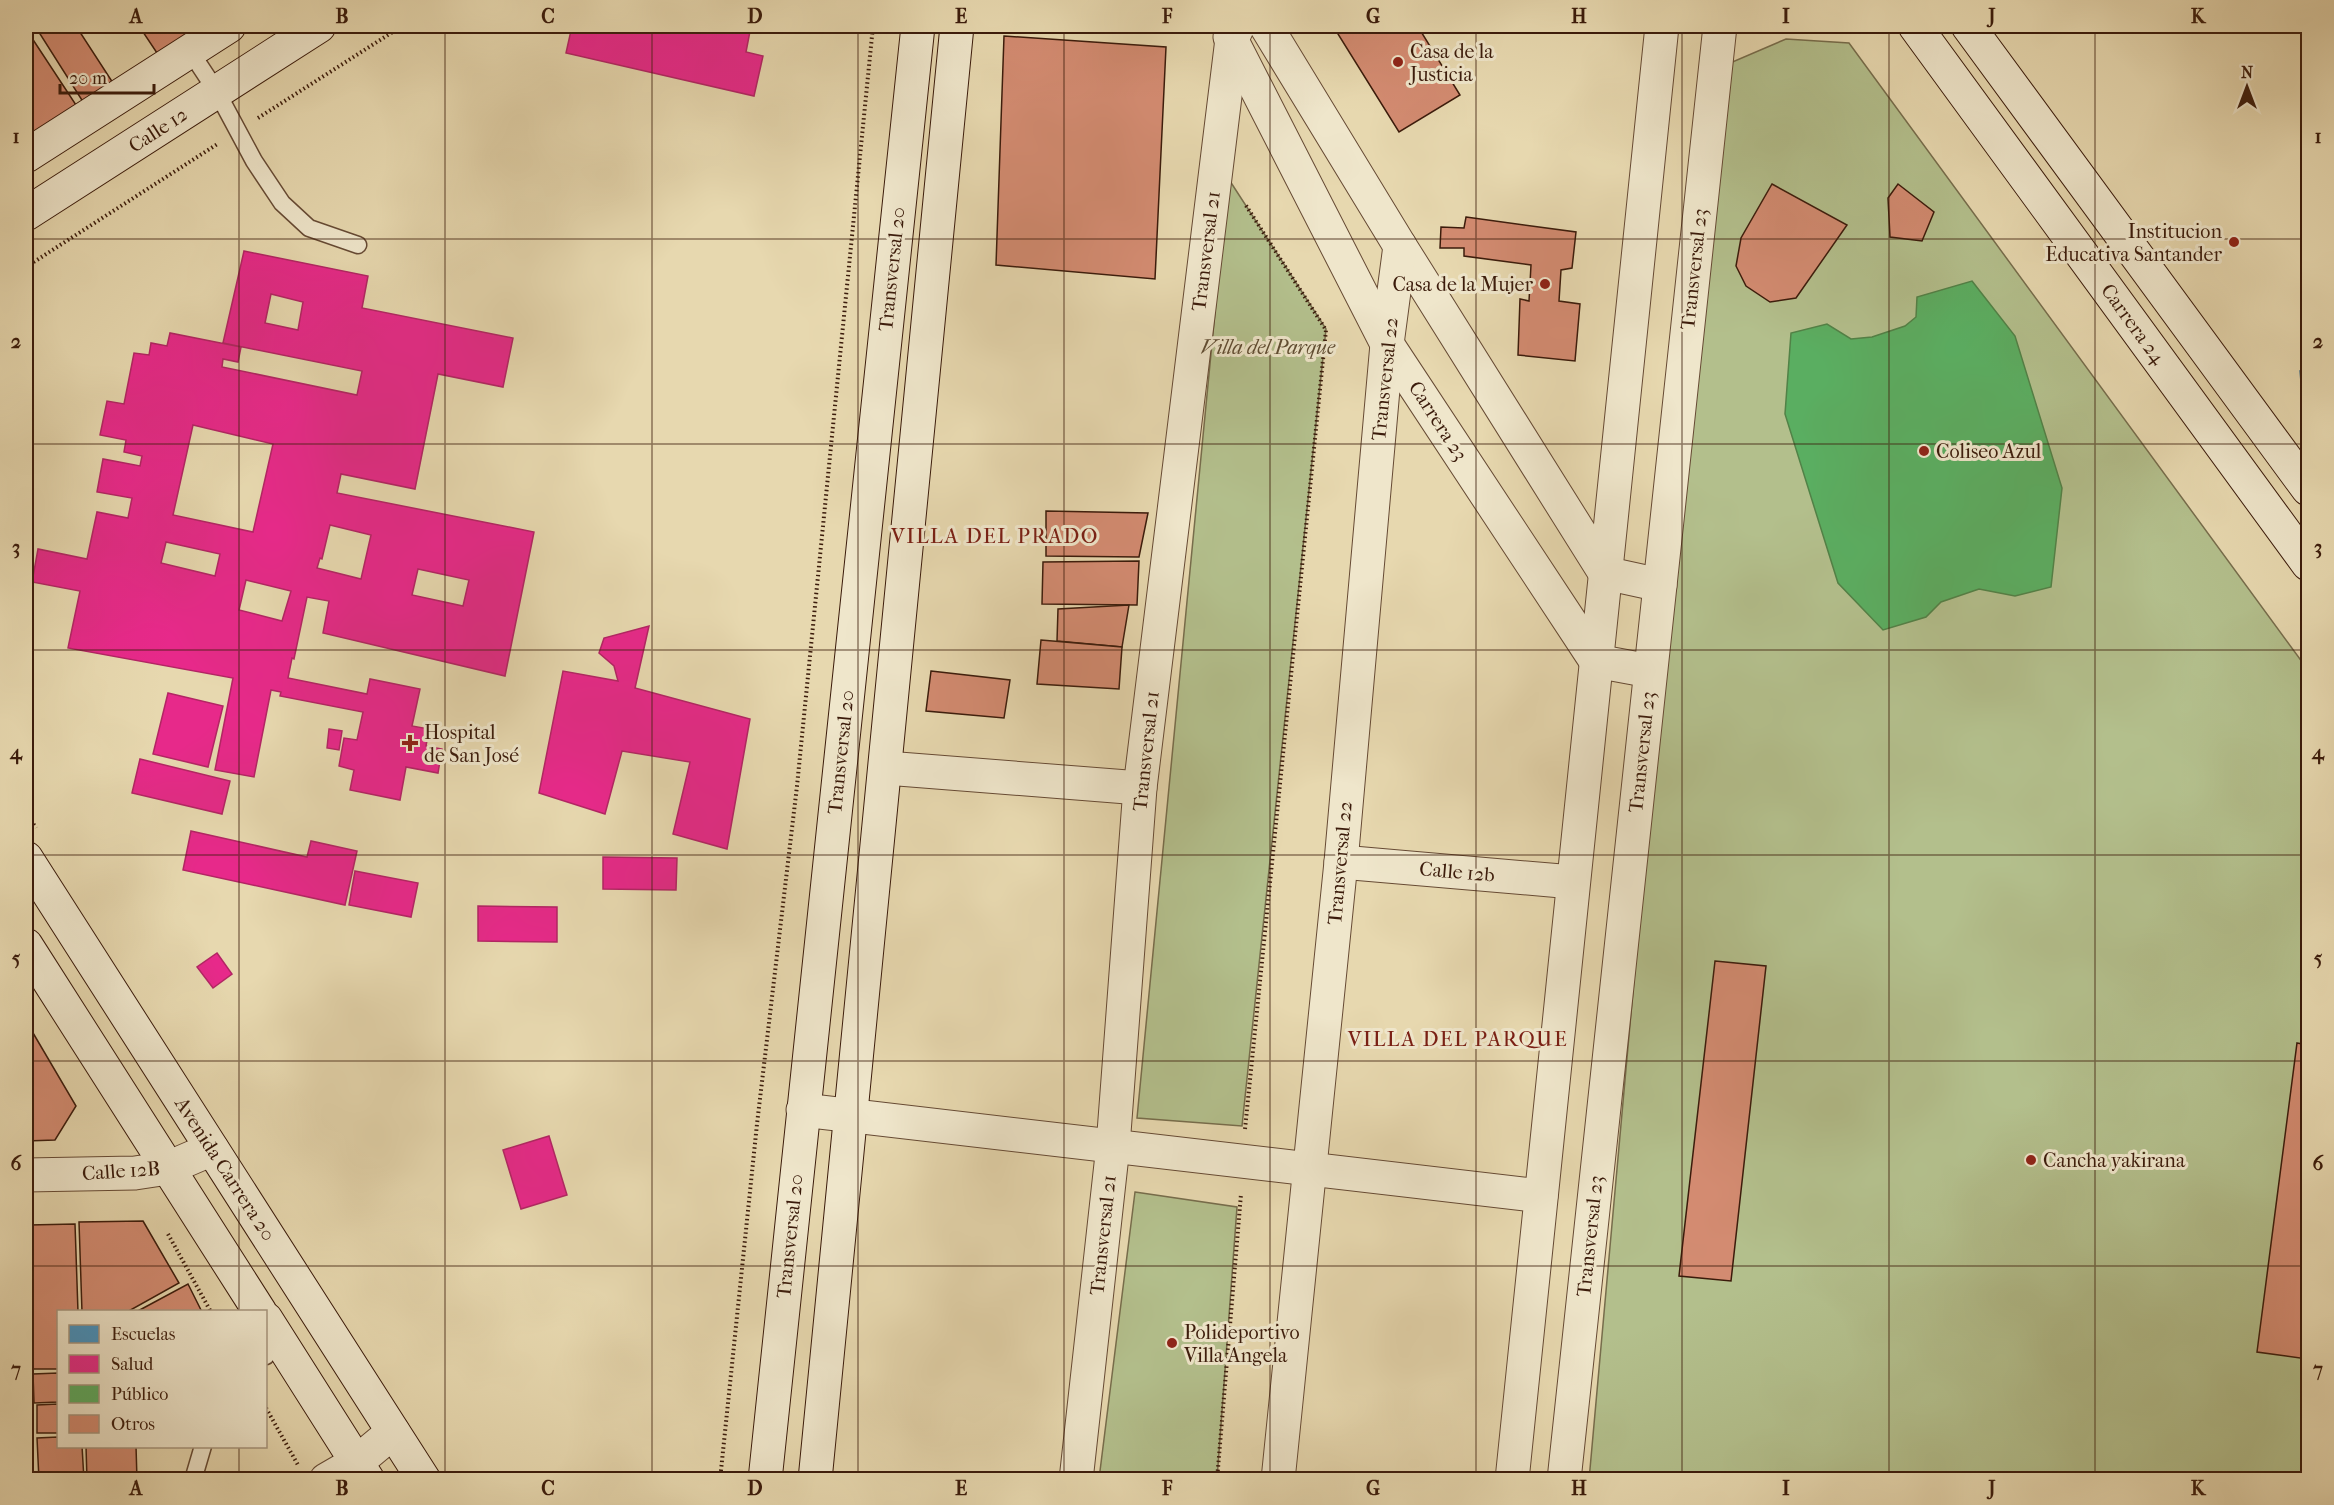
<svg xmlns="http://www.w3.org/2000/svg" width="2334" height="1505" font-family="'IM FELL French Canon',serif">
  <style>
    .green { fill: #b3bf8c; stroke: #776d4c; stroke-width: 1.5 }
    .schools { fill: #4393c3; stroke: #416f8c; stroke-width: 1.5 }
    .health { fill: #e7298a; stroke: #b32564; stroke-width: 1.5; fill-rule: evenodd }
    .public { fill: #5aae61; stroke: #518247; stroke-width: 1.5 }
    .building { fill: #d38b71; stroke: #3b1b0b; stroke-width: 1.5 }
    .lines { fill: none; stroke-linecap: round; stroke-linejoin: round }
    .lane-casing { stroke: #664a34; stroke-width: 19 }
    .street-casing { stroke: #664a34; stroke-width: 35 }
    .secondary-casing { stroke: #3b1b0b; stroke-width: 35 }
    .path { stroke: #3b1b0b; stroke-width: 4; stroke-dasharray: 1.5 3; stroke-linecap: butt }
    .lane { stroke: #efe6cb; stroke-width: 16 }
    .street { stroke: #efe6cb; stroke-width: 33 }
    .secondary { stroke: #efe6cb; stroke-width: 33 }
    .grid { fill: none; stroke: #3b1b0b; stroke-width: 1.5; stroke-opacity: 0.55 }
    .poi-dot { fill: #8f2418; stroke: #efe6cb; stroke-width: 2 }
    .labels { text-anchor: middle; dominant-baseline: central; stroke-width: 6; stroke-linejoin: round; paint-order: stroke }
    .poi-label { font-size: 20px; fill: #3b1b0b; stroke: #efe6cb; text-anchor: start }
    .street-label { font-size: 20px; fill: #3b1b0b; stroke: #efe6cb }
    .park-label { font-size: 20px; font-style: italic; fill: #5f4c32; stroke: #efe6cb }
    .neighbourhood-label { font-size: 21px; letter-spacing: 1.5px; fill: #7a1f14; stroke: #efe6cb }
    .neatline { fill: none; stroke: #3b1b0b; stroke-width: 2 }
    .grid-label { font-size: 20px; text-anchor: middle; font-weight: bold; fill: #3b1b0b }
  </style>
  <rect width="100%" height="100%" fill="#e7d8af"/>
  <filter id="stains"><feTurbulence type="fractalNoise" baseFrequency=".00333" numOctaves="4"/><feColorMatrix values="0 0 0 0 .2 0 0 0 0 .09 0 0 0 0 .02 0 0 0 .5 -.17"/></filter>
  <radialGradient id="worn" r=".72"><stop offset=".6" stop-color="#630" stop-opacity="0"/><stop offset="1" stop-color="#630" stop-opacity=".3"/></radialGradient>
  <g class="green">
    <path d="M1786,39L1849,43L2308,670V1479L1589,1480L1716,69Z"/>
    <path d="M1228,178L1326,329L1242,1126L1137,1118Z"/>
    <path d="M1135,1192L1237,1207L1217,1479H1099Z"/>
  </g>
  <path class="schools" d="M2308,370V393H2302L2300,371Z"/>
  <g class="health">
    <path d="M572,26H751L746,52L763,56L754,96L566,53Z"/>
    <path d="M244,251L368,276L362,308L513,338L503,387L438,374L415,489L341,474L337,493L534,532L505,676L323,633L329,601L307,597L294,659L292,658L288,678L367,694L370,679L420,689L412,726L429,729L426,746L442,749L438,773L406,767L400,800L350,790L354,770L339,766L344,738L357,740L363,712L280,696L281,692L271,690L254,777L215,770L233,678L68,648L80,591L32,582L38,549L87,559L97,512L128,518L132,498L97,492L103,459L140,466L142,456L124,452L126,440L100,435L107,401L124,404L134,353L149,355L151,343L167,346L170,333L241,347L238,362L223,359L222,367L357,395L362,371L223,343ZM271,294L303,302L298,330L265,323ZM193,425L273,444L253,532L173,515ZM330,525L371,535L361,579L317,568L320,558L322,559ZM166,542L220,554L215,576L161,563ZM418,569L469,580L463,606L412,595ZM246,580L291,591L282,621L239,610Z"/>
    <path d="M649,626L635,688L750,719L727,849L673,834L690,762L622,751L605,814L539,793L563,671L618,681L614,666L599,653L604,638Z"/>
    <path d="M168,693L223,706L208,767L153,754Z"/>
    <path d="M329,729L342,731L339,750L327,748Z"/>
    <path d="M140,759L230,781L222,814L132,793Z"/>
    <path d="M191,831L307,857L311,841L357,851L345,905L183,870Z"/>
    <path d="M603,857L677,858L676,890L603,889Z"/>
    <path d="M355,871L418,883L411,917L349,905Z"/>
    <path d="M478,906L557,907V942L478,941Z"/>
    <path d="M217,953L232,974L213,988L197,967Z"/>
    <path d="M549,1136L567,1195L521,1209L503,1150Z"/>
  </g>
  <path class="public" d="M1972,281L2015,336L2062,488L2051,587L2015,596L1979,589L1941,602L1926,617L1883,630L1838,583L1785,414L1791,333L1827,324L1851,339L1872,337L1905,326L1916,317L1917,297Z"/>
  <g class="building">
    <path d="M35,26H76L115,86L85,105Z"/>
    <path d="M139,26H207L159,56Z"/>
    <path d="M1333,26H1426L1420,30L1460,95L1399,132Z"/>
    <path d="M26,29L78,108L26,143Z"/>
    <path d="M1004,36L1166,47L1155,279L996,265Z"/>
    <path d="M1772,184L1847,225L1796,298L1770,302L1746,286L1736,266L1741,238Z"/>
    <path d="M1898,184L1934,212L1922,241L1890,237L1888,198Z"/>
    <path d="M1466,217L1576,232L1572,268L1561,270L1559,301L1580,304L1575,361L1518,355L1520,299L1529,301L1531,265L1464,256V248H1440L1441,227L1464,228Z"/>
    <path d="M1046,511L1148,513L1139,557L1046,556Z"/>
    <path d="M1139,561L1137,605L1042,604L1043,562Z"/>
    <path d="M1129,605L1122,647L1057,641L1058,609Z"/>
    <path d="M1041,640L1122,647L1119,689L1037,684Z"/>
    <path d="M931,671L1010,680L1004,718L926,711Z"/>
    <path d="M1715,961L1766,966L1731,1281L1679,1276Z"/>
    <path d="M26,1021L76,1106L55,1140L26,1141Z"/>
    <path d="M2297,1043L2308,1045L2307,1359L2257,1352Z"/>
    <path d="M143,1221L179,1283L127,1312H82L79,1222Z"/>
    <path d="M26,1222H27L30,1332H26Z"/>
    <path d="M75,1224L78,1312H58V1369H33L29,1225Z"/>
    <path d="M188,1284L202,1312H136Z"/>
    <path d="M58,1373V1402L34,1403L33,1374Z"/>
    <rect x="26" y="1381" width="6" height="24"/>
    <path d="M58,1404V1433H37V1405Z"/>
    <rect x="26" y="1434" width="7" height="29"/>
    <path d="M58,1437V1446H82L84,1480H39L37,1438Z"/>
    <path d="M86,1446H136L137,1480H87Z"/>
  </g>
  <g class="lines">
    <defs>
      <g id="lane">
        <path d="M190,51L217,92L254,161L282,203L309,228L358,245"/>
        <path d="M266,1356L277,1337"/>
        <path d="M193,1480L203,1446"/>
      </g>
      <g id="street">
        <path d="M1266,26L1400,246L1605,573L1660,585"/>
        <path d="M1230,37L1387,344L1596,661L1650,671"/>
        <path d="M886,768L1140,788"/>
        <path d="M1341,862L1573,882"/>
        <path d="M803,1110L1541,1196"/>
        <path d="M26,1175L135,1173L168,1168L212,1149"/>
        <path d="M326,1480L357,1462L393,1432"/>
        <path d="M1076,1480L1113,1146L1140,788L1232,39L1238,26"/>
        <path d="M1278,1480L1341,862L1387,344L1400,246"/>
        <path d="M1512,1480L1662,26"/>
        <path d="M1564,1480L1720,26"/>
      </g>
      <g id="secondary">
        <path d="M1915,26L2308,564"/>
        <path d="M1968,26L2308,489"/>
        <path d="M26,156L229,26"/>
        <path d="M26,214L319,26"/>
        <path d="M26,858L424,1480"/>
        <path d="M26,945L260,1312"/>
        <path d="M266,1319L368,1480"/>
        <path d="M765,1480L918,26"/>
        <path d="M815,1480L957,26"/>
      </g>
    </defs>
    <use href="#lane" class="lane-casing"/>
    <use href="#street" class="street-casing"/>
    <use href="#secondary" class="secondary-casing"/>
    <g class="path">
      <path d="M258,118L402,26"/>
      <path d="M26,267L219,143"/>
      <path d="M26,813L36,828"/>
      <path d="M1245,1129L1326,330L1245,204"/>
      <path d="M168,1234L211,1312"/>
      <path d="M266,1408L298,1465"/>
      <path d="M720,1480L757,1124L797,786L873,26"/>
      <path d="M1217,1480L1241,1194"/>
    </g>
    <use href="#lane" class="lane"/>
    <use href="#street" class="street"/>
    <use href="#secondary" class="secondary"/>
  </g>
  <path class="grid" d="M239,26V1312M445,26V1480M652,26V1480M858,26V1480M1064,26V1480M1270,26V1480M1476,26V1480M1682,26V1480M1889,26V1480M2095,26V1480M26,239H2308M26,444H2308M26,650H2308M26,855H2308M26,1061H2308M26,1266H2308M239,1446V1480"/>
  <g class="poi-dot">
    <circle cx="1398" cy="62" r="6"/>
    <circle cx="2234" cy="242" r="6"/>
    <circle cx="1545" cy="284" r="6"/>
    <circle cx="1924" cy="451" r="6"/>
    <path d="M407 734h6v6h6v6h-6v6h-6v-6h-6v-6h6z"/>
    <circle cx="2031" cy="1160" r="6"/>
    <circle cx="1172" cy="1343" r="6"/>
  </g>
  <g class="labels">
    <g class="poi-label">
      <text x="1410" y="51">Casa de la<tspan x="1410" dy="23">Justicia</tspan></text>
      <text x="2222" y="231" text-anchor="end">Institucion<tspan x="2222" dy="23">Educativa Santander</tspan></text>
      <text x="1533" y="284" text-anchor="end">Casa de la Mujer</text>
      <text x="1936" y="451">Coliseo Azul</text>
      <text x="424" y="732">Hospital<tspan x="424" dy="23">de San José</tspan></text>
      <text x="2043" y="1160">Cancha yakirana</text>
      <text x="1184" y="1332">Polideportivo<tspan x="1184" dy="23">Villa Angela</tspan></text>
    </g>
    <g class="street-label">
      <text transform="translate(158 130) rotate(-33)">Calle 12</text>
      <text transform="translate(1206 251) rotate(-83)">Transversal 21</text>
      <text transform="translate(892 269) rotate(-84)">Transversal 20</text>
      <text transform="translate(1694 269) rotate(-84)">Transversal 23</text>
      <text transform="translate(2133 324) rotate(54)">Carrera 24</text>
      <text transform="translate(1385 379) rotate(-84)">Transversal 22</text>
      <text transform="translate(1438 421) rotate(57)">Carrera 23</text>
      <text transform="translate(1146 751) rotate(-84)">Transversal 21</text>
      <text transform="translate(841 752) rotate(-84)">Transversal 20</text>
      <text transform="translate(1642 752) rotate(-84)">Transversal 23</text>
      <text transform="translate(1340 863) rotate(-85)">Transversal 22</text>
      <text transform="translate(1457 872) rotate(5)">Calle 12b</text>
      <text transform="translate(225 1169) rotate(57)">Avenida Carrera 20</text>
      <text transform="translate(121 1171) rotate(-4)">Calle 12B</text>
      <text transform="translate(1103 1235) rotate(-84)">Transversal 21</text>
      <text transform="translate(790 1236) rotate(-84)">Transversal 20</text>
      <text transform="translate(1590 1236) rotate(-84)">Transversal 23</text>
    </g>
    <g class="park-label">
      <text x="1268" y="347">Villa del Parque</text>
    </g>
    <g class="neighbourhood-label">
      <text x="995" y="536">VILLA DEL PRADO</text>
      <text x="1458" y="1039">VILLA DEL PARQUE</text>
    </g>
  </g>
  <rect width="2334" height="1505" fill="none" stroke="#e7d8af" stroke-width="66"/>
  <rect x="57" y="1310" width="210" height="138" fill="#efe6cb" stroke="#a7957e" stroke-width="1.5"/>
  <rect x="69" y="1325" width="30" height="18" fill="#4393c3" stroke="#a7957e" stroke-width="1.5"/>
  <text x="111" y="1340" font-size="18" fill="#3b1b0b">Escuelas</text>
  <rect x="69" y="1355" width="30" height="18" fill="#e7298a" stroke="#a7957e" stroke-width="1.5"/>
  <text x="111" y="1370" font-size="18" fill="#3b1b0b">Salud</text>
  <rect x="69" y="1385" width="30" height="18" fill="#5aae61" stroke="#a7957e" stroke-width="1.5"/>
  <text x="111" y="1400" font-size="18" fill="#3b1b0b">Público</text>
  <rect x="69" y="1415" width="30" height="18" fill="#d38b71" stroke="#a7957e" stroke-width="1.5"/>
  <text x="111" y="1430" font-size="18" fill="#3b1b0b">Otros</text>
  <g transform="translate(2247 87)" stroke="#efe6cb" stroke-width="4.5" paint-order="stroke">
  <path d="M0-4.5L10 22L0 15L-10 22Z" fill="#3b1b0b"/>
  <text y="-9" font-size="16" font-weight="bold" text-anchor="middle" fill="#3b1b0b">N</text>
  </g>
  <path d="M60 84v9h94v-9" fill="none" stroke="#3b1b0b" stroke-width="3"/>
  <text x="69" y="84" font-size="18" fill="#3b1b0b" stroke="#efe6cb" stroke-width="4.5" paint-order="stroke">20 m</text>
  <rect x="33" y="33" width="2268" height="1439" class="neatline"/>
  <g class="grid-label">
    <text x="136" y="23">A</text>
    <text x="342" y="23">B</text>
    <text x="548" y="23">C</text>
    <text x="755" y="23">D</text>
    <text x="961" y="23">E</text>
    <text x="1167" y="23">F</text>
    <text x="1373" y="23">G</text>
    <text x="1579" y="23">H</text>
    <text x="1786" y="23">I</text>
    <text x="1992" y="23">J</text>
    <text x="2198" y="23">K</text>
    <text x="16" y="143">1</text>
    <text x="2318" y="143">1</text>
    <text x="16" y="348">2</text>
    <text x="2318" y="348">2</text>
    <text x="16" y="554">3</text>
    <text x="2318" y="554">3</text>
    <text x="16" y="759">4</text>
    <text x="2318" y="759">4</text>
    <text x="16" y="965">5</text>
    <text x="2318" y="965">5</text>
    <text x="16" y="1170">6</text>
    <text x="2318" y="1170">6</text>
    <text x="16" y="1376">7</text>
    <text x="2318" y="1376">7</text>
    <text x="136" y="1495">A</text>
    <text x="342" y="1495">B</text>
    <text x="548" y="1495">C</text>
    <text x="755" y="1495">D</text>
    <text x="961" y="1495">E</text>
    <text x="1167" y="1495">F</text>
    <text x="1373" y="1495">G</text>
    <text x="1579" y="1495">H</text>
    <text x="1786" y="1495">I</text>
    <text x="1992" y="1495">J</text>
    <text x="2198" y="1495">K</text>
  </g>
  <rect width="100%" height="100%" filter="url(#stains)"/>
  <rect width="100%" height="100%" fill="url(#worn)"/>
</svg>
